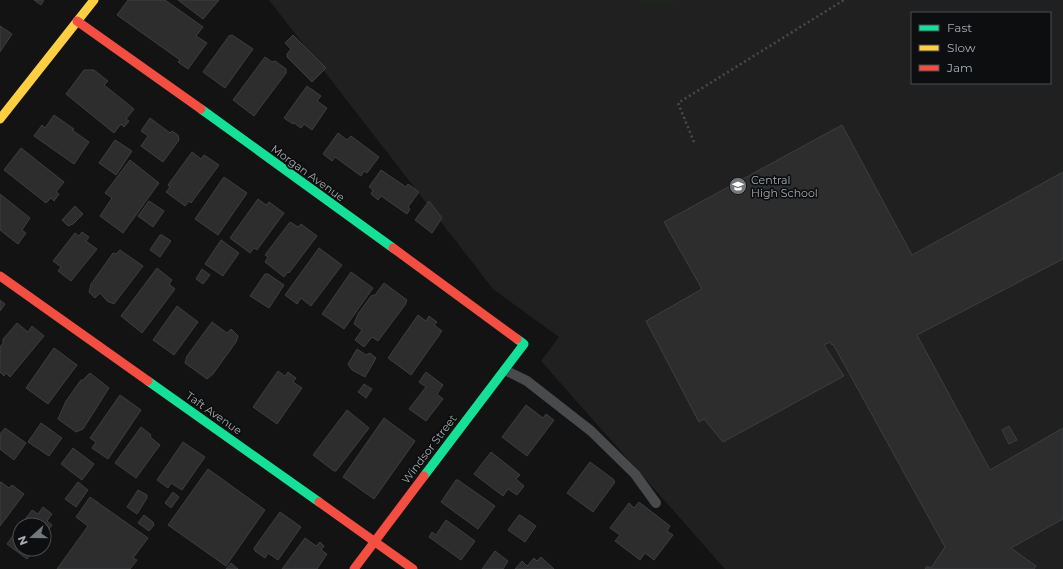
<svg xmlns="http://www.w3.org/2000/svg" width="1063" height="569" font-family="Montserrat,sans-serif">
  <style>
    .built { fill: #202021; fill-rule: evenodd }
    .green { fill: #1d231d }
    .building { fill: #2d2d2e; stroke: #3c3e3f }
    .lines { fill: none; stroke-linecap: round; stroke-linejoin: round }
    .path { stroke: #494a4c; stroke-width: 2.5; stroke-dasharray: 2 3; stroke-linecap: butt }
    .lane { stroke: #484a4c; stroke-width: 10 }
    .fast { stroke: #16e098; stroke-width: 9 }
    .slow { stroke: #ffcf43; stroke-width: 9 }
    .jam { stroke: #f24e42; stroke-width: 9 }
    .labels { text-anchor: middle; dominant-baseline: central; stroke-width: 3.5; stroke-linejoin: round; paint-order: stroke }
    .street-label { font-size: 11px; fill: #a6acb2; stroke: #0d0e0f }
    .poi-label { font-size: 11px; fill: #a6acb2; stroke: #0d0e0f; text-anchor: start }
  </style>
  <rect width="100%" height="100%" fill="#131313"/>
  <path class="built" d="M269,0H1063V569H725L541,361L559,337L493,289ZM912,13H1050V83H912Z"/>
  <path class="green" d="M636,0H679L667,8L639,4Z"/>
  <g class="building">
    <path d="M34,0H44L41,5Z"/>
    <path d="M128,0H165L203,27L196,36L207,43L188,69L178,62L180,60L117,15Z"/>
    <path d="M178,0H219L203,19Z"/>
    <path d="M0,26L12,34L0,52Z"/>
    <path d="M232,35L253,49L225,88L203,72L229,36Z"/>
    <path d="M293,35L326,68L312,82L287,57V54L291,49L285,43Z"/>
    <path d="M265,57L272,62L275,61L286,69V73L254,116L233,100Z"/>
    <path d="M84,70H94L108,81L104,85L134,109L126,119L129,121L124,127L121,124L114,133L66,94Z"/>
    <path d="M307,86L321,96L317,101L327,108L312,130L304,124L301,128L294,123L293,124L284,118Z"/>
    <path d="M54,115L74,129L72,130L89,142L74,164L34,136L42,125L45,128Z"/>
    <path d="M150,118L170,133L172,131L178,135L179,140L163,162L141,146L148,136L141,131Z"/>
    <path d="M842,125L912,255L1063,172V259L917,335L990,470L1063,428V519L1011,548L1036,566L1034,569H925L927,566L931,568L945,547L833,344L832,345L830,342L824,345L844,376L723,442L704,419L699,422L646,321L702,289L664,222Z"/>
    <path d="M338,133L347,140L351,136L379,157L367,173L364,171L361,176L335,157L332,161L323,154Z"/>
    <path d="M115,140L132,151L116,175L99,163Z"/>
    <path d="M21,148L64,182L56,192L59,194L54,201L51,198L46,203L4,170Z"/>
    <path d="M192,152L201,159L204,155L219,165L191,203L189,201L185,206L166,192L170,187L168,185Z"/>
    <path d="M130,160L159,183L123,233L100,216L112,198L105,193Z"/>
    <path d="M381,170L406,187L408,184L419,192L408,207L410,209L407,214L381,196L378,200L371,194L373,190L369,187Z"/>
    <path d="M224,177L247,193L218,235L195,219Z"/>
    <path d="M0,194L30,218L22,230L26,233L18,244L0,230Z"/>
    <path d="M258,199L266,205L269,202L284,213L257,250L254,248L250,253L230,238Z"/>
    <path d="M149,201L164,211L153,227L138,216Z"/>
    <path d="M429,201L442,218L432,233L415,220Z"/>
    <path d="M75,206L83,214L73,224L68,226L62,220Z"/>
    <path d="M290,222L298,227L301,224L317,236L289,273L288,272L284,277L265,262L268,257L265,255Z"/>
    <path d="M82,232L89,237L86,241L97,249L71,281L58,271L61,267L53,261L75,233L79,236Z"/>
    <path d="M160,235H162L171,241L160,257L150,250Z"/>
    <path d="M221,240L239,253L223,276L205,264Z"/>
    <path d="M319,248L342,265L311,306L301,298L297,304L285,295Z"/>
    <path d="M120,250L143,266L114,304L107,301L100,293L95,298L89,292L91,284L113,253L116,254Z"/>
    <path d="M157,268L172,280L169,284L175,289L142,333L121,316Z"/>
    <path d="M202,269L210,275L203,284L196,279Z"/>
    <path d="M351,272L373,288L344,329L322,314Z"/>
    <path d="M265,274H268L284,285L269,308L250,296Z"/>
    <path d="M384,283L407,300L405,305L378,341L372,337L364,347L355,340L362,330L354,324L358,314L371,296L375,295Z"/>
    <path d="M0,300L5,304L0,311Z"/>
    <path d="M177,306L198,322L174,355L153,340Z"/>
    <path d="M418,315L426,321L429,316L437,322L434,325L442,331L411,375L388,358Z"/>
    <path d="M212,322L227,333L231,329L238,336L236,342L213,374L207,379L185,363L187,356Z"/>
    <path d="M17,323L28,332L32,326L44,336L10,377L6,373L4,376L0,372V347L3,343V339Z"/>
    <path d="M54,348L77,365L48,404L26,388Z"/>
    <path d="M357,349L366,355L370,353L376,358L365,377L352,370L348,364Z"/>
    <path d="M278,371L285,376L288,372L296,378L293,382L302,388L277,424L253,407Z"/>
    <path d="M426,372L443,385L437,394L443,399L426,421L409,409L426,387L419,382Z"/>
    <path d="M90,373L109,388L83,429L76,432L58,419L66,401L81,380H83Z"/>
    <path d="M364,384L372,389L366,398L358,392Z"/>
    <path d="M120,395L141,410L108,459L92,448L96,442L90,438Z"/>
    <path d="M526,405L543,418L546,414L554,420L527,456L502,437Z"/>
    <path d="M347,410L369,428L336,471H334L313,455Z"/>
    <path d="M384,418L415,441L374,499L343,477Z"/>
    <path d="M41,423L62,438L49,456L28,442Z"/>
    <path d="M1009,426L1017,440L1009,444L1002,430Z"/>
    <path d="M141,427L151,435L150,437L160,445L136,478L115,463Z"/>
    <path d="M5,428L26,443L14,460L0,449V434Z"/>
    <path d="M183,442L205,457L182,490L171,483L168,488L157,480Z"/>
    <path d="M73,448L94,464L82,480L61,464Z"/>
    <path d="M491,452L520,475L516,479L524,486L517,495L508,489L503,496L474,474Z"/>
    <path d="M590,462L613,479L615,482L593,512L567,493Z"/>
    <path d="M208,469L265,510L226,566L168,525Z"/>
    <path d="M456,480H458L495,506L478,529L441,502Z"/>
    <path d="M1,482L9,488L12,485L24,494L0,526V483Z"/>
    <path d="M78,482L88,490L76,507L65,499Z"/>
    <path d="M138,490L147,495V498L137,514L127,507Z"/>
    <path d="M173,492L179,497L171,508L165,503Z"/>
    <path d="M90,497L148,538L133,558L137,560L130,569H57L88,526L76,517Z"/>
    <path d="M639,502L670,526L667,531L673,535L654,560L645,553L640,560L615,541L620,535L610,528L629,503L634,508Z"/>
    <path d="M43,507L52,514L47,521L52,525L44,536V525H21L32,510L38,514Z"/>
    <path d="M280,512L301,527L278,560L268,553L265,558L255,551L254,548Z"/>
    <path d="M144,515L153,522L154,525L149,531L138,523Z"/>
    <path d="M519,515H520L536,526L525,542L508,530Z"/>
    <path d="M446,520L475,541L461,560L429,537L432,532L436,535Z"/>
    <path d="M20,526V549H35L27,559L7,544Z"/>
    <path d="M305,538L316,546L320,542L324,546L321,550L327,554L317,569H282Z"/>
    <path d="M495,551L508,561L503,569H482Z"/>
    <path d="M541,557L554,569H515L522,561L527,566L534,558L537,561Z"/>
    <path d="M231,563L238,569H226Z"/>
  </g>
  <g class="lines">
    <path class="path" d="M694,142L678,103L844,0"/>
    <path class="lane" d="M505,370L527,381L591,431L635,474L656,503"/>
    <g class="fast">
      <path d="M201,109L393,248"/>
      <path d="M148,381L319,502"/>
      <path d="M424,476L524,344L517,339"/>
    </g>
    <path class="slow" d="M0,119L94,0"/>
    <g class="jam">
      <path d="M77,21L201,109"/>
      <path d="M393,248L517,339"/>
      <path d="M0,276L148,381"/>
      <path d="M319,502L413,569"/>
      <path d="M354,569L424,476"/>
    </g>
  </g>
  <defs>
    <symbol id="school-disc" viewBox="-11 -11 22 22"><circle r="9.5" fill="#73767a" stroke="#0d0e0f"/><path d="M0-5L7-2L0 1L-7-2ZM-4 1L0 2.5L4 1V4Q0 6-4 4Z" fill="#fff"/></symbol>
  </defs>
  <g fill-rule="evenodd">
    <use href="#school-disc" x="728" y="176" width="20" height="20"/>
  </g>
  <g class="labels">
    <g class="street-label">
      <text transform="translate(308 173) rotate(36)">Morgan Avenue</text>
      <text transform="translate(214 413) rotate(35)">Taft Avenue</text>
      <text transform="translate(429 449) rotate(-53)">Windsor Street</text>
    </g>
    <g class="poi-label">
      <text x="751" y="180">Central<tspan x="751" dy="13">High School</tspan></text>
    </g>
  </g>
  <rect x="911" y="12" width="140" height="72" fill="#0d0e0f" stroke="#4a4d50"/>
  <rect x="919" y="25" width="20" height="6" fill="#16e098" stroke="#4a4d50"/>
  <text x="947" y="32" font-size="12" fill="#a6acb2">Fast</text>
  <rect x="919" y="45" width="20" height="6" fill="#ffcf43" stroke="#4a4d50"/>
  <text x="947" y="52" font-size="12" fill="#a6acb2">Slow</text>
  <rect x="919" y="65" width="20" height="6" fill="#f24e42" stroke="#4a4d50"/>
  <text x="947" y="72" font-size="12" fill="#a6acb2">Jam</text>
  <g transform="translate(32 537) rotate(249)"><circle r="19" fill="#0d0e0f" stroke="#4a4d50"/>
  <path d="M0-3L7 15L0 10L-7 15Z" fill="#73767a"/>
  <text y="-6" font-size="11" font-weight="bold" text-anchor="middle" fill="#a6acb2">N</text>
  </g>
</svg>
